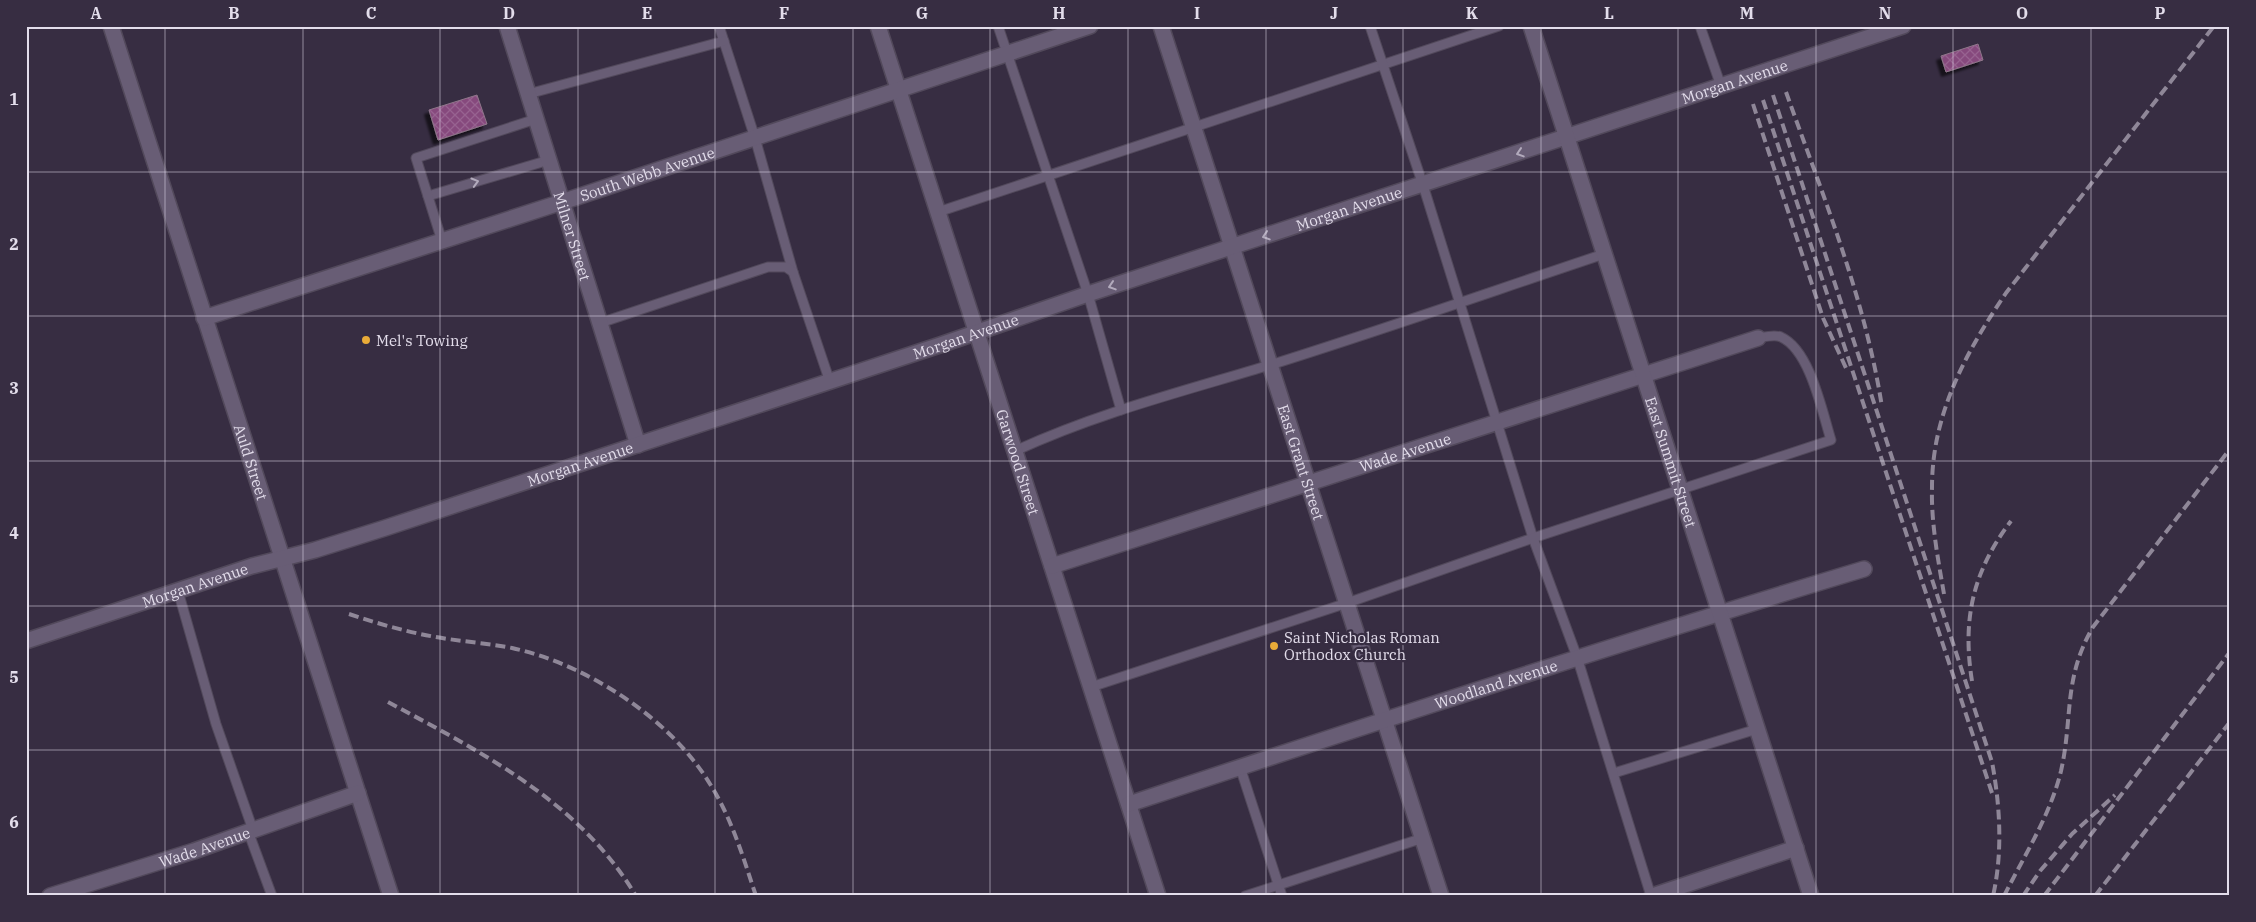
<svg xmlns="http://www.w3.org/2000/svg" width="2256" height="922" font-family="'IBM Plex Serif',serif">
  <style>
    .building { fill: url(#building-cross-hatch); stroke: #8f778a; filter: url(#shadow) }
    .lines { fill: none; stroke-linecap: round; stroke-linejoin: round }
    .service-casing { stroke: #52495b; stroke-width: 11 }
    .minor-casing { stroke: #52495b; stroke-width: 18 }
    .tertiary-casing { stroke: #52495b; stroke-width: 18 }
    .service { stroke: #685d75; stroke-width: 9 }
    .minor { stroke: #685d75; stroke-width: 15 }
    .tertiary { stroke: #685d75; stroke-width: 15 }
    .rail { stroke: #8f8798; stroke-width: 4; stroke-dasharray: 10 5; stroke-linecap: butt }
    .oneway { stroke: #b2aabc }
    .grid { fill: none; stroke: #e3ddeb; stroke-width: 1; stroke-opacity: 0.55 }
    .poi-dot { fill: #e9ab38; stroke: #372d42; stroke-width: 2 }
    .labels { text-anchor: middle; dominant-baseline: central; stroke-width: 4.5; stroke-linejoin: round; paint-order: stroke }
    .street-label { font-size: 15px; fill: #e3ddeb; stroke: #372d42 }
    .poi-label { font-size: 15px; fill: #e3ddeb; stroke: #372d42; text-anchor: start }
    .neatline { fill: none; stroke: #e3ddeb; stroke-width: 2 }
    .grid-label { font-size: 16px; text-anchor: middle; font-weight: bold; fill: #e3ddeb }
  </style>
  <defs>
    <pattern id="building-cross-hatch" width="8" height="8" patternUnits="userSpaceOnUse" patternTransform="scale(1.25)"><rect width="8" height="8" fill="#86487d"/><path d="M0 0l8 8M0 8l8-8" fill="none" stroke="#976290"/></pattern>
    <filter id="shadow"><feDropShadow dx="-4.5" dy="4.5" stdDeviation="1" flood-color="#0009"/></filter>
  </defs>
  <rect width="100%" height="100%" fill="#372d42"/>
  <g class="building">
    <path d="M1978,44L1983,60L1946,72L1941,56Z"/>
    <path d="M477,95L487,124L438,140L429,110Z"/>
  </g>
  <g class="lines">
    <defs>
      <g id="service">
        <path d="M719,26L755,138L793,272"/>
        <path d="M998,26L1088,294L1121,410"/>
        <path d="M1700,26L1721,86"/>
        <path d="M528,94L724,41"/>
        <path d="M428,196L549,160"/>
        <path d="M938,212L1499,26"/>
        <path d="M442,241L416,158L536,119"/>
        <path d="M600,323L768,267H786L793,272L830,382"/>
        <path d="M1015,451C1097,413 1184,391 1270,365C1382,330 1493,291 1604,254"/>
        <path d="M178,591L216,724L253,830"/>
        <path d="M1091,687L1347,603L1533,538L1423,185L1370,26"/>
        <path d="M1240,767L1282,896"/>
        <path d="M1614,773L1757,729"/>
        <path d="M248,831L272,896"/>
        <path d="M1245,896L1423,838"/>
        <path d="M1651,896L1577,657L1533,538L1831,440C1822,411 1810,350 1781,337C1775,334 1764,337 1758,338"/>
      </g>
      <g id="minor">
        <path id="s1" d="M111,26L391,896"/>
        <path id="s2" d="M507,26L638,445"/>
        <path id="s3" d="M878,26L1158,896"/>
        <path id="s4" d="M1161,26L1441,896"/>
        <path id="s5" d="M204,318L562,202L1090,26"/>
        <path id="s6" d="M1052,566L1758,338"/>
        <path id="s7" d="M26,641L252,566L315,550L385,528L940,345L1088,294L1903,26"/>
        <path id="s8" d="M1129,804C1373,723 1618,643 1864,569"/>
        <path id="s9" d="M50,896L194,851L358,793"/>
        <path d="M1652,896L1796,848"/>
      </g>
      <g id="tertiary">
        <path id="s10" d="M1531,26L1811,896"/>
      </g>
    </defs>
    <use href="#service" class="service-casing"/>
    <use href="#minor" class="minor-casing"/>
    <use href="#tertiary" class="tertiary-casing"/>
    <use href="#service" class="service"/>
    <use href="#minor" class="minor"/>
    <use href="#tertiary" class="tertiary"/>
    <g class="rail">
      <path d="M1786,92C1823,196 1865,298 1882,407"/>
      <path d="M1773,95L1992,762C2000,805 2003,852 1993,896"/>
      <path d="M1763,100L1992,793"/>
      <path d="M1753,104L1823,318L1846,368"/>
      <path d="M1944,594C1938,559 1931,523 1932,487C1932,414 1966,352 2006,293L2214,26"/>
      <path d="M349,614C382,625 414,634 448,639C469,642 491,644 512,648C586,664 670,718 710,784C732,819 743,857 756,896"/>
      <path d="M1972,681C1962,619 1973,571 2011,521"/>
      <path d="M388,702C481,752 580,802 636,896"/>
      <path d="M2004,896C2024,856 2050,816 2061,771C2073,718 2063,678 2093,627L2230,449"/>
      <path d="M2023,896L2040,871L2072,834L2115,795"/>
      <path d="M2044,896L2230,652"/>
      <path d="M2095,896L2230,722"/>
    </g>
  </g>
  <defs><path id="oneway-chevron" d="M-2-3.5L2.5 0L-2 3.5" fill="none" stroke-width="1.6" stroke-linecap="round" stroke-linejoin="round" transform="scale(1.25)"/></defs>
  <g class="oneway">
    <use href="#oneway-chevron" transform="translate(1520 153) rotate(162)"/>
    <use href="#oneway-chevron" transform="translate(475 182) rotate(-16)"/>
    <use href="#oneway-chevron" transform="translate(1266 236) rotate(162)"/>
    <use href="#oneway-chevron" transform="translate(1112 286) rotate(162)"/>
  </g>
  <path class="grid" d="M165,26V896M303,26V896M440,26V896M578,26V896M715,26V896M853,26V896M990,26V896M1128,26V896M1266,26V896M1403,26V896M1541,26V896M1678,26V896M1816,26V896M1953,26V896M2091,26V896M26,172H2230M26,316H2230M26,461H2230M26,606H2230M26,750H2230"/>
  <g class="poi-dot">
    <circle cx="366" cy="340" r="5"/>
    <circle cx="1274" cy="646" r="5"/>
  </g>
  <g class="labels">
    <g class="street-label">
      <text stroke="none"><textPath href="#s7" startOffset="1798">Morgan Avenue</textPath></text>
      <text stroke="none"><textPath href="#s5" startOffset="466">South Webb Avenue</textPath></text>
      <text stroke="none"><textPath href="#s7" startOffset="1392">Morgan Avenue</textPath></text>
      <text stroke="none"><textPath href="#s2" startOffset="220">Milner Street</textPath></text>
      <text stroke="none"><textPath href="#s7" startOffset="988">Morgan Avenue</textPath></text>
      <text stroke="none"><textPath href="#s6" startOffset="371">Wade Avenue</textPath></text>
      <text stroke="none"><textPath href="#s1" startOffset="458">Auld Street</textPath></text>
      <text stroke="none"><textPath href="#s3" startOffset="458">Garwood Street</textPath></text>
      <text stroke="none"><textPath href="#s4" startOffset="458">East Grant Street</textPath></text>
      <text stroke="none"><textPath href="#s10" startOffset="458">East Summit Street</textPath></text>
      <text stroke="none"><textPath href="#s7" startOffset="582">Morgan Avenue</textPath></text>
      <text stroke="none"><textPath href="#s7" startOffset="178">Morgan Avenue</textPath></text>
      <text stroke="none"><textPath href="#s8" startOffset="386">Woodland Avenue</textPath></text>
      <text stroke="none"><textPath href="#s9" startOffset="162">Wade Avenue</textPath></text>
    </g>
    <g class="poi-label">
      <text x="376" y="340">Mel's Towing</text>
      <text x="1284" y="637">Saint Nicholas Roman<tspan x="1284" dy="17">Orthodox Church</tspan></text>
    </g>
  </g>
  <rect width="2256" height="922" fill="none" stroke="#372d42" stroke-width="55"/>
  <rect x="28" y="28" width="2200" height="866" class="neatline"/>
  <g class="grid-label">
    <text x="96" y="19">A</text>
    <text x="234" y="19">B</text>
    <text x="371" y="19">C</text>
    <text x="509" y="19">D</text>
    <text x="647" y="19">E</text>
    <text x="784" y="19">F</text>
    <text x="922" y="19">G</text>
    <text x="1059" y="19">H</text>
    <text x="1197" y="19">I</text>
    <text x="1334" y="19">J</text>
    <text x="1472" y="19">K</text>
    <text x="1609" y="19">L</text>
    <text x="1747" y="19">M</text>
    <text x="1885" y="19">N</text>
    <text x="2022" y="19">O</text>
    <text x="2160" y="19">P</text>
    <text x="14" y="105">1</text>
    <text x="14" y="250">2</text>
    <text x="14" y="394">3</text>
    <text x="14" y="539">4</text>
    <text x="14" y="683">5</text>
    <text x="14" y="828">6</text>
  </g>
</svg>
